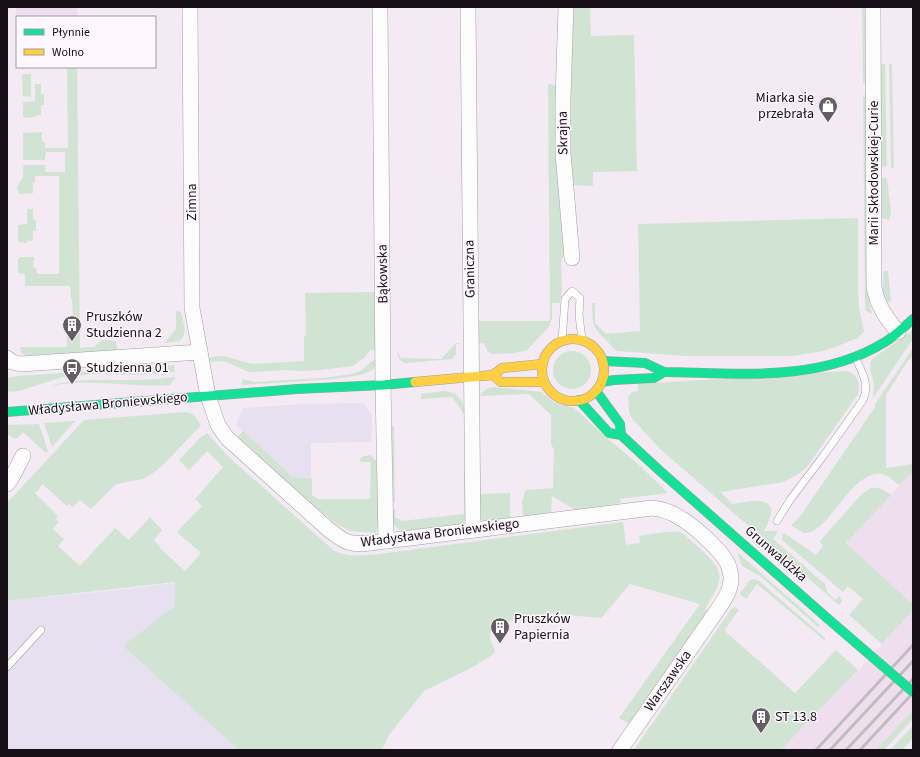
<svg xmlns="http://www.w3.org/2000/svg" width="920" height="757" font-family="'Source Sans 3',sans-serif">
  <style>
    .built { fill: #eedeee }
    .industrial { fill: #e6e0f0 }
    .green { fill: #d1e4d3 }
    .lines { fill: none; stroke-linecap: round; stroke-linejoin: round }
    .lane-casing { stroke: #a59fa5; stroke-width: 8 }
    .street-casing { stroke: #a59fa5; stroke-width: 16 }
    .fast-casing { stroke: #a59fa5; stroke-width: 10 }
    .slow-casing { stroke: #a59fa5; stroke-width: 10 }
    .lane { stroke: #fdfcfd; stroke-width: 7 }
    .street { stroke: #fdfcfd; stroke-width: 15 }
    .fast { stroke: #16e098; stroke-width: 9 }
    .slow { stroke: #ffcf43; stroke-width: 9 }
    .rail { stroke: #bfbdbf; stroke-width: 3 }
    .fast-bridge-casing { stroke: #a59fa5; stroke-width: 10; stroke-linecap: butt }
    .fast-bridge { stroke: #16e098; stroke-width: 9 }
    .labels { text-anchor: middle; dominant-baseline: central; stroke-width: 3; stroke-linejoin: round; paint-order: stroke }
    .poi-label { font-size: 14px; fill: #171117; stroke: #fef7fe; text-anchor: start }
    .street-label { font-size: 14px; fill: #171117; stroke: #fef7fe }
  </style>
  <rect width="100%" height="100%" fill="#f3eaf3"/>
  <g class="built">
    <path d="M16,7H77V17H17V27H16Z"/>
    <path d="M912,472H913V600L910,603L846,543Z"/>
    <path d="M913,610V710L876,750H781L860,669Z"/>
  </g>
  <g class="industrial">
    <path d="M363,403L372,415L371,442L311,443V477H293L236,425L243,408L305,404Z"/>
    <path d="M623,525L626,545L675,537L591,565L502,614L358,750H7V601L128,589Z"/>
  </g>
  <g class="green">
    <path d="M571,7H590L591,36L634,35L637,171L593,172V186L572,185L569,173L572,54Z"/>
    <path d="M862,7H865V83H863Z"/>
    <path d="M880,64H885L887,166L883,167L882,166Z"/>
    <path d="M889,64H892L894,168H891Z"/>
    <path d="M67,67H77L80,348L94,347L102,340L116,341L117,349L114,351L31,357C25,356 20,354 20,347H67V334H71V322L73,321L72,299L71,298L70,286H25V274L18,273V259L20,257H34L33,267L36,268L37,274H59V176H35V183H33V193L19,194L17,187L23,177V167L24,165H45L46,172H65V152H46L45,160H24L23,158V133L42,132V142H45V148H68Z"/>
    <path d="M24,74H31V97L23,96L22,75Z"/>
    <path d="M35,84H41V94H44V105H41V115L35,116V117L25,118L23,116V102L35,101Z"/>
    <path d="M548,84L560,86L567,248L561,261L562,289L560,303H552V318L549,327L527,350L515,353L493,354L488,352L484,343L477,344L476,290H478L479,321H550Z"/>
    <path d="M863,95H866L868,295L872,314L866,311L865,303Z"/>
    <path d="M882,178H887L891,213L889,220L882,218Z"/>
    <path d="M27,209H33V219L36,220V231H33V241H27V243L18,242V225L27,224Z"/>
    <path d="M858,218V292L859,308L864,331L858,338L835,347L823,351L794,356H686L617,351C612,348 610,344 606,340C591,326 593,323 592,303H595V323L606,334L640,331L638,224Z"/>
    <path d="M883,271H888L891,301L888,303L883,294Z"/>
    <path d="M378,292L377,350H370L365,357L353,366L321,370L300,371L287,370L253,372H249L224,361L209,362L208,359L211,357L223,356L253,364L304,361V335L306,336L305,293Z"/>
    <path d="M176,311L181,312C183,321 189,335 179,341L164,343L176,329Z"/>
    <path d="M913,330V339L873,398C873,394 874,389 874,385C873,375 867,368 872,359Z"/>
    <path d="M456,343H462L456,344V354L452,359L406,363C399,361 398,357 397,350L401,358L441,359Z"/>
    <path d="M913,348V356L907,362L886,395V468L913,464V472L899,485C894,481 888,475 881,474C852,470 827,535 805,533C800,532 796,528 791,525L799,518L875,407V404Z"/>
    <circle cx="572" cy="370" r="19"/>
    <path d="M377,360L376,365L373,370L360,375L336,379L242,385V379L254,382L321,378L352,374L362,370L372,361Z"/>
    <path d="M174,365L175,372L138,375L98,374L63,377L19,391L7,392V378L18,376Z"/>
    <path d="M847,371C857,374 861,384 858,394L807,467L797,475L783,482L721,492L732,504C756,500 785,494 764,531H778L773,539L825,584L827,592L835,600L839,596L842,601L839,605L659,448L631,417L629,412L628,397L632,392L638,391V384Z"/>
    <path d="M176,377L170,385C130,388 89,377 50,386C78,377 106,381 136,380C149,380 162,378 176,377Z"/>
    <path d="M493,387L542,392L554,402L574,408L608,439L637,463L668,493L620,499L621,503L576,510L552,496L551,513L523,517L522,501L525,491L527,490L553,488L554,449L551,445V415L529,394L479,396L486,389Z"/>
    <path d="M444,391C458,392 464,400 465,414H464L452,397L421,399V394Z"/>
    <path d="M185,412C194,413 197,418 201,425L167,461L156,471L143,479L116,484L91,509L80,500L73,507L69,504L67,506L42,484L38,491L34,492L58,516L56,519L59,522L53,529L64,539L58,546L80,566L115,528L129,540L150,517L162,530L154,540L161,547L160,548L185,571L201,553L177,532L202,506L195,499L223,467L207,451L189,470L179,460L199,439L207,433L229,457L333,550C347,558 363,555 379,554L623,522L626,545L640,543L639,536C648,535 672,530 679,532C686,534 692,542 698,547C727,573 724,578 705,609L709,612L613,750H610L629,724L619,718L700,604L630,584L601,618L555,614L518,617L491,629L490,639L495,650L494,654L473,667L424,691L389,735L382,750H239L123,646L175,606V582L7,601V503L84,420Z"/>
    <path d="M75,421L52,447L44,423Z"/>
    <path d="M39,424L48,451L46,453L23,432L18,438H13L7,433V425Z"/>
    <path d="M394,425L395,502H390V428Z"/>
    <path d="M243,431L293,477L312,478V495L318,499H370L371,462H361L359,459L364,456L371,455L376,461L378,466V524L376,533L351,531L336,524L285,483L239,441L238,436Z"/>
    <path d="M466,470V520L462,524L402,531C392,526 391,521 390,510H395V517L402,521L464,514V471Z"/>
    <path d="M871,488C879,487 884,489 891,495L846,543L910,602L913,600V610L882,644L849,615L863,599L848,586L843,592L782,540V536L784,533L816,555L823,546L820,541L862,494Z"/>
    <path d="M510,493V519L486,522L480,519L479,494Z"/>
    <path d="M737,552L820,625L818,627L760,576L742,566Z"/>
    <path d="M752,579L758,580L825,638V641L757,584L746,599L740,594L749,581Z"/>
    <path d="M735,607L739,610L725,629L726,632L795,693L836,650L858,670L781,750H634L732,608Z"/>
    <path d="M913,710V719L884,750H876Z"/>
    <path d="M913,726V738L902,750H890Z"/>
  </g>
  <g class="lines">
    <defs>
      <g id="lane">
        <path d="M562,341L565,299L572,291L580,298L579,315L582,340"/>
        <path d="M777,521L790,500L824,455L863,400C870,385 862,372 856,359"/>
        <path d="M7,667L41,630"/>
      </g>
      <g id="street">
        <path d="M190,7L192,308L208,396L218,425L227,438L329,530C335,534 341,540 348,542C359,546 375,542 386,541L652,508C662,509 672,512 680,518C691,523 719,549 725,559C729,564 730,570 731,576C732,590 723,602 716,612L620,750"/>
        <path d="M380,7L383,385L386,541"/>
        <path d="M468,7L473,530"/>
        <path d="M566,7L563,98V153L572,258"/>
        <path d="M873,7L874,287C877,305 886,318 898,332"/>
        <path d="M7,358L12,362L21,364L200,352"/>
        <path d="M7,484L11,479L23,456"/>
      </g>
      <g id="fast">
        <path d="M603,361L645,363L664,372C737,373 819,383 885,342C895,336 904,327 913,319"/>
        <path d="M602,382L614,380L654,378L664,372"/>
        <path d="M596,391L620,424L621,435"/>
        <path d="M579,400L609,433L621,435L660,471L827,618"/>
        <path d="M7,412L297,389L383,385L415,382"/>
      </g>
      <g id="slow">
        <circle cx="573" cy="370" r="31"/>
        <path d="M493,375L501,382H544"/>
        <path d="M415,382L493,375L502,368L542,364"/>
      </g>
    </defs>
    <use href="#lane" class="lane-casing"/>
    <use href="#street" class="street-casing"/>
    <use href="#fast" class="fast-casing"/>
    <use href="#slow" class="slow-casing"/>
    <use href="#lane" class="lane"/>
    <use href="#street" class="street"/>
    <use href="#fast" class="fast"/>
    <use href="#slow" class="slow"/>
    <g class="rail">
      <path d="M816,750L913,645"/>
      <path d="M830,750L913,661"/>
      <path d="M846,750L913,679"/>
      <path d="M860,750L913,693"/>
    </g>
    <defs>
      <path id="fast-bridge" d="M827,618L913,692"/>
    </defs>
    <use href="#fast-bridge" class="fast-bridge-casing"/>
    <use href="#fast-bridge" class="fast-bridge"/>
  </g>
  <defs>
    <symbol id="shop-pin" viewBox="-11 -11 22 30"><path d="M0 17L-7.5 6A9.5 9.5 0 1 1 7.5 6Z" fill="#645d64" stroke="#fef7fe"/><path d="M-5-2.5h2.3a2.7 3.5 0 0 1 5.4 0H5L5.5 6h-11ZM-1.5-2.5h3a1.5 2.3 0 0 0-3 0Z" fill="#fff"/></symbol>
    <symbol id="building-pin" viewBox="-11 -11 22 30"><path d="M0 17L-7.5 6A9.5 9.5 0 1 1 7.5 6Z" fill="#645d64" stroke="#fef7fe"/><path d="M-4-6H4V6H1V3H-1V6H-4ZM-2.5-4.3h1.7v1.8h-1.7ZM.8-4.3h1.7v1.8H.8ZM-2.5-1h1.7V.8h-1.7ZM.8-1h1.7V.8H.8Z" fill="#fff"/></symbol>
    <symbol id="bus-pin" viewBox="-11 -11 22 30"><path d="M0 17L-7.5 6A9.5 9.5 0 1 1 7.5 6Z" fill="#645d64" stroke="#fef7fe"/><path d="M-5-6H5V4H4V6H2V4H-2V6H-4V4H-5ZM-3.5-4V0h7V-4ZM-3.5 1.2v1.5H-2V1.2ZM2 1.2v1.5H3.5V1.2Z" fill="#fff"/></symbol>
  </defs>
  <g fill-rule="evenodd">
    <use href="#shop-pin" x="817" y="95" width="22" height="30"/>
    <use href="#building-pin" x="61" y="314" width="22" height="30"/>
    <use href="#bus-pin" x="61" y="357" width="22" height="30"/>
    <use href="#building-pin" x="489" y="616" width="22" height="30"/>
    <use href="#building-pin" x="750" y="706" width="22" height="30"/>
  </g>
  <g class="labels">
    <g class="poi-label">
      <text x="814" y="98" text-anchor="end">Miarka się<tspan x="814" dy="16">przebrała</tspan></text>
      <text x="86" y="317">Pruszków<tspan x="86" dy="16">Studzienna 2</tspan></text>
      <text x="86" y="368">Studzienna 01</text>
      <text x="514" y="619">Pruszków<tspan x="514" dy="16">Papiernia</tspan></text>
      <text x="775" y="717">ST 13.8</text>
    </g>
    <g class="street-label">
      <text transform="translate(563 133) rotate(-91)">Skrajna</text>
      <text transform="translate(874 173) rotate(-90)">Marii Skłodowskiej-Curie</text>
      <text transform="translate(192 202) rotate(-90)">Zimna</text>
      <text transform="translate(470 269) rotate(-91)">Graniczna</text>
      <text transform="translate(383 274) rotate(-91)">Bąkowska</text>
      <text transform="translate(108 404) rotate(-5)">Władysława Broniewskiego</text>
      <text transform="translate(440 533) rotate(-7)">Władysława Broniewskiego</text>
      <text transform="translate(776 554) rotate(41)">Grunwaldzka</text>
      <text transform="translate(668 681) rotate(-55)">Warszawska</text>
    </g>
  </g>
  <rect width="920" height="757" fill="none" stroke="#171117" stroke-width="16"/>
  <rect x="16" y="16" width="140" height="52" fill="#fef7fe" stroke="#a29ba2"/>
  <rect x="24" y="29" width="20" height="6" fill="#16e098" stroke="#a29ba2"/>
  <text x="52" y="36" font-size="12" fill="#171117">Płynnie</text>
  <rect x="24" y="49" width="20" height="6" fill="#ffcf43" stroke="#a29ba2"/>
  <text x="52" y="56" font-size="12" fill="#171117">Wolno</text>
</svg>
